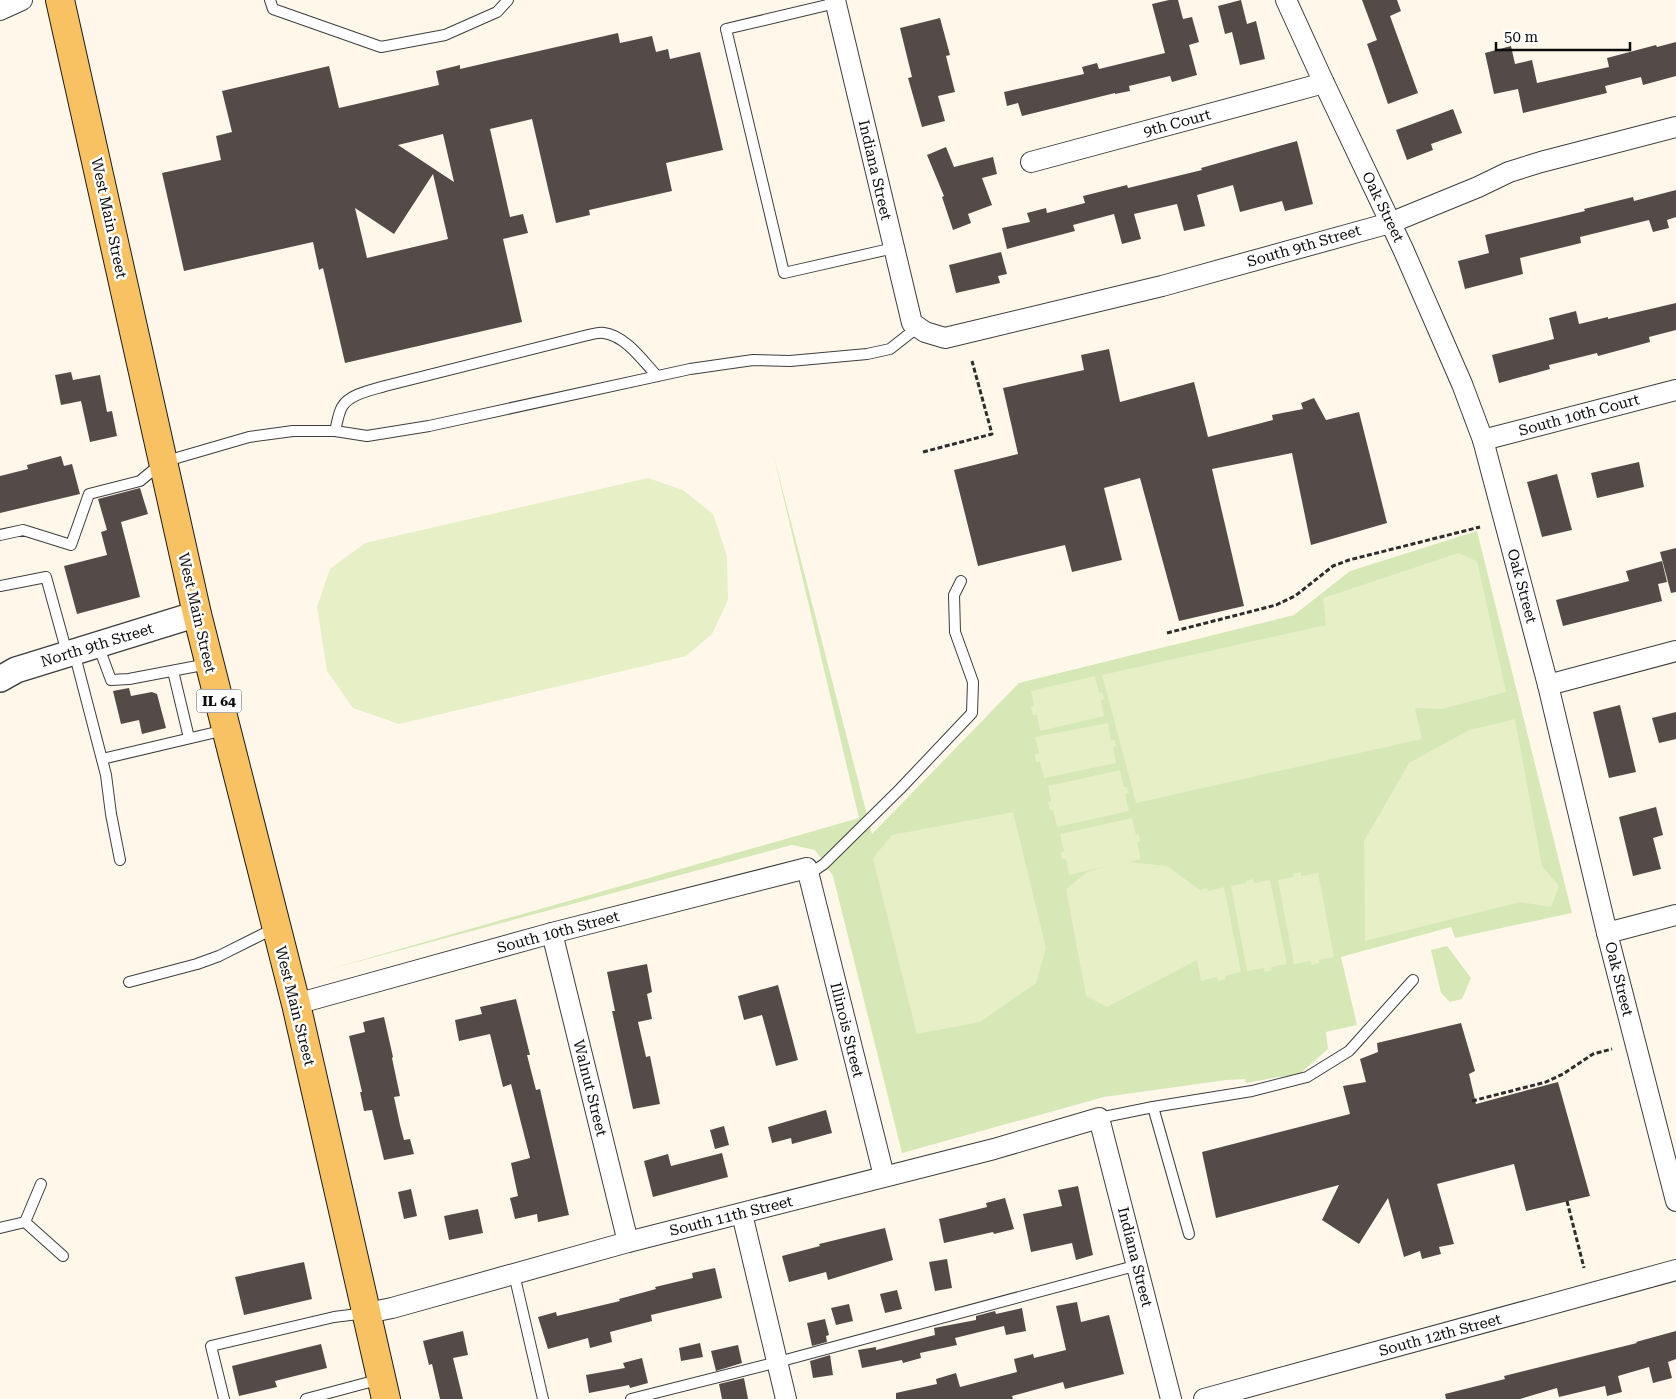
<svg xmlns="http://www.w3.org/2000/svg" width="1676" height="1399" font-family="'Roboto Serif',serif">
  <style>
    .green { fill: #d5e8b5 }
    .pitch { fill: #e6efc6 }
    .building { fill: #544b48; fill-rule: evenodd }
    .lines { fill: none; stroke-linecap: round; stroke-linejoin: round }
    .service-casing { stroke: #3e3e3e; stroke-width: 12 }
    .minor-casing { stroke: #3e3e3e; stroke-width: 22 }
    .tertiary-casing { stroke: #3e3e3e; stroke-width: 28 }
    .primary-casing { stroke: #1c1c1c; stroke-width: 30 }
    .path { stroke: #2d2d2d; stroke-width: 3; stroke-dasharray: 5 2.5; stroke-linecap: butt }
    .service { stroke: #fff; stroke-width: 10 }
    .minor { stroke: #fff; stroke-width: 20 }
    .tertiary { stroke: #fff; stroke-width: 25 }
    .primary { stroke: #f8c161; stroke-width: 28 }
    .labels { text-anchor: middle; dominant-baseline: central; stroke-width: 5; stroke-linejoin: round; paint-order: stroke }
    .shield { fill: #fff; stroke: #545454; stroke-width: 1 }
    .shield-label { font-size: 14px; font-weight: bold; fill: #0b0b0b }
    .street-label { font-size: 15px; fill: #0b0b0b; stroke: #fff }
  </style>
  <rect width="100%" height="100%" fill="#fff8ea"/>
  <g class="green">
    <path d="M773,453L872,834L1019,683L1294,615L1350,571L1477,531L1572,913L1455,938L1451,927L1341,957L1357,1025L1326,1032L1328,1049L1297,1076L1278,1077L1246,1083L1245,1079L1226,1080L1104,1097L902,1153L833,876L815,850L792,845L323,971L859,818Z"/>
    <path d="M1447,946L1471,978L1462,999L1450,1002L1441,993L1431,950Z"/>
  </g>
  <g class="pitch">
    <path d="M648,478L683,490L713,514L727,556L728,600L712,634L686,656L399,724L353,708L327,671L317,607L330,569L365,543Z"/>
    <path d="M1458,553L1477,561L1506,692L1442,709L1415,708L1422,739L1136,803L1102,675L1326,625L1323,598Z"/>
    <path d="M1095,676L1099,693L1102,692L1104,699L1101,700L1104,716L1040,731L1037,715H1033L1031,707L1034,706L1031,691Z"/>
    <path d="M1515,719L1542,866L1559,886L1551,907L1520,902L1365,941L1364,841L1409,763L1469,730Z"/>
    <path d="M1108,723L1111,740H1115L1116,746L1113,747L1116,763L1044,778L1040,762H1036L1035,754L1039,753L1035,737Z"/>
    <path d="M1120,770L1124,787H1127L1129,793L1125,794L1129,811L1057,827L1053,810H1050L1048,802L1051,801L1048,786Z"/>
    <path d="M1013,812L1046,948L1036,983L980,1022L917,1034L873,858L892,835Z"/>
    <path d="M1132,818L1136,835L1139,834L1140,841L1137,842L1141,859L1129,862L1167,866L1200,890L1207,888L1208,891L1224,887L1241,972L1225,976L1226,979L1218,981L1217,977L1201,981L1197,960L1107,1007L1086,996L1066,889L1087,872L1108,866L1069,875L1066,859H1062L1061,852L1064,851L1060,834Z"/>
    <path d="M1301,872V876L1318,873L1334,957L1319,960V963L1312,965L1311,961L1294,964L1278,880L1293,877V874Z"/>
    <path d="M1253,879L1254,883L1270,880L1287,964L1271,967L1272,970L1265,972L1264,968L1247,971L1231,886L1246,883V881Z"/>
  </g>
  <g class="building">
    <path d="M1169,0H1178L1183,19L1192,17L1199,42L1189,45L1197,75L1172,82L1170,76L1129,86L1130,91L1115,94V93L1022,116L1018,103L1007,106L1004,92L1084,74L1082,67L1097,63L1099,69L1165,53L1152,4Z"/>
    <path d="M1241,0L1247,24L1256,21L1265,59L1240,65L1232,32L1225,34L1218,6Z"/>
    <path d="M1362,0H1397L1401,11L1390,16L1418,93L1388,104L1367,44L1377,40Z"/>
    <path d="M940,18L950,55L946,56L955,92L938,96L945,121L922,127L908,78L912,77L900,28Z"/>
    <path d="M618,33L620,43L652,36L656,52L668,49L670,59L700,52L723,150L666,163L672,191L589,210L590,215L556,223L532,119L490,129L510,217L523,214L528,233L503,239L522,322L345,363L323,268L319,270L313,242L184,271L162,173L221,160L216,136L232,132L222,91L329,66L339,108L439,85L436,71L460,65V69ZM443,134L454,182L398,145ZM433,174L448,239L367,258L355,208L394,234Z"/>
    <path d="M1676,42V76L1643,85L1641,77L1605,86L1607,93L1523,113L1518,89L1494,94L1485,53L1511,46L1515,64L1532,60L1537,83L1609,67L1607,58L1656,45L1657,47Z"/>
    <path d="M1453,109L1462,133L1431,144L1433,150L1407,160L1396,130Z"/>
    <path d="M1297,141L1313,204L1285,211L1282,201L1240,212L1233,185L1197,195L1205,226L1184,231L1177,204L1134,214L1141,239L1122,244L1114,214L1073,225L1075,231L1007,249L1002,228L1030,222L1027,213L1046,208L1047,213L1085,203L1083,196L1127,185L1128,188L1202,170L1201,168Z"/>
    <path d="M946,147L954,167L993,157L997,174L982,178L992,205L968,214L971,223L953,230L942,197L944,196L927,155Z"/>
    <path d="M1676,190V217L1667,220L1669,228L1653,232L1649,220L1580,237L1581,243L1520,258L1523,274L1465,289L1458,261L1489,253L1485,235L1585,211L1584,209L1633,197L1634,201Z"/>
    <path d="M1001,252L1007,274L998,276L1000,283L956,293L949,265Z"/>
    <path d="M1676,303V330L1649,337L1650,342L1598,356L1597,353L1549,365L1550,369L1499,383L1492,355L1554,339L1549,318L1576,311L1579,324L1608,317V319Z"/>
    <path d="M1109,349L1120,402L1194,382L1208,437L1273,420L1272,415L1303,409L1301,403L1314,398L1326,420L1359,412L1387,523L1311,545L1292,453L1212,469L1244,606L1179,621L1140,478L1104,488L1122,560L1072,572L1065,545L978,566L954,470L1018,454L1003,388L1084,370L1081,355Z"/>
    <path d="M71,372L73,380L100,375L107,412L112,411L117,436L90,442L81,401L61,405L55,375Z"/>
    <path d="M61,456L64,466L72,464L80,494L0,513V476L28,469L27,465Z"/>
    <path d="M1639,462L1644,487L1597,498L1591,473Z"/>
    <path d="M1557,474L1572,530L1542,537L1527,482Z"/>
    <path d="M140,488L148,514L121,522L140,597L77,614L64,566L107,555L101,532L107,530L98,499Z"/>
    <path d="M1676,548V592L1671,593L1660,552Z"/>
    <path d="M1662,561L1667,582L1658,584L1662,601L1563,626L1556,600L1629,581L1626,571Z"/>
    <path d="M129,688L131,696L152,692L157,694L166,728L142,734L139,720L121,724L113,691Z"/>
    <path d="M1620,705L1636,772L1609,778L1593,712Z"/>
    <path d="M1676,712V739L1659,743L1652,718Z"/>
    <path d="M1656,807L1663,835L1653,838L1661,869L1633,876L1619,817Z"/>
    <path d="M647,964L652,992L647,994L652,1019L638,1022L646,1057L650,1056L660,1104L633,1109L612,1011H615L607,972Z"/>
    <path d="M778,985L798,1060L776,1066L762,1015L744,1020L738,996Z"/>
    <path d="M516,999L530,1055H527L536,1090L540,1089L569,1215L538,1222L537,1214L515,1219L510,1198L518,1196L511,1163L530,1158L511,1084L503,1087L490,1034L459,1041L455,1020L482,1014L480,1007Z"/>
    <path d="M384,1017L393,1057L392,1058L400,1096L394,1097L400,1125L404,1140L410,1139L414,1154L384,1160L372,1110L364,1111L360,1092H362L349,1036L365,1032L363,1022Z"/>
    <path d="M1461,1023L1475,1071L1469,1074L1476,1104L1558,1082L1590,1196L1526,1211L1514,1164L1437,1184L1454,1244L1439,1247L1441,1254L1422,1259L1420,1251L1404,1257L1388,1198L1359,1244L1322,1220L1339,1185L1216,1218L1202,1152L1350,1114L1343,1086L1366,1082L1360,1059L1378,1052L1377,1043Z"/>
    <path d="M826,1110L832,1133L792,1144L791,1138L772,1143L768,1127Z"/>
    <path d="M724,1126L729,1145L715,1149L710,1130Z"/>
    <path d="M722,1153L728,1177L653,1197L644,1161L668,1154L671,1166Z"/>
    <path d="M1078,1186L1093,1255L1076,1260L1072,1243L1031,1252L1023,1214L1062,1206L1058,1190Z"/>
    <path d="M411,1189L417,1216L404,1219L398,1192Z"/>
    <path d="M1005,1198L1014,1229L994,1234L993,1232L944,1243L939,1219L987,1207L986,1203Z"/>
    <path d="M478,1209L483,1233L449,1240L444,1216Z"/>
    <path d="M885,1228L893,1260L828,1280L826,1272L789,1282L782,1256L820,1246L819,1244Z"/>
    <path d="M947,1259L952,1288L935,1291L929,1262Z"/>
    <path d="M304,1262L312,1299L244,1315L235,1277Z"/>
    <path d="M715,1268L722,1298L651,1315L652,1321L610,1332L612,1342L590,1348L588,1338L548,1349L538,1317L556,1312L557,1316L620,1301L619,1299L656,1289L655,1287L693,1278L692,1273Z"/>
    <path d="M897,1290L902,1309L885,1313L880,1294Z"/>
    <path d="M1077,1302L1081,1322L1109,1315L1124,1374L1065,1389L1063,1382L1012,1396L1013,1399H896V1393L937,1384L936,1379L956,1373L960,1387L1017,1372L1014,1359L1033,1354L1034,1358L1066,1350L1056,1306Z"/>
    <path d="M849,1304L853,1321L836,1325L831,1308Z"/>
    <path d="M1022,1308L1026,1331L1006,1335L1004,1326L955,1338L957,1345L920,1353L921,1358L903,1363L902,1360L862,1368L858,1350L876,1347V1350L935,1335L934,1328L976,1320V1316L995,1311L996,1314Z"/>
    <path d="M825,1319L829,1335L826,1336L827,1342L812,1346L807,1323Z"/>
    <path d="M463,1331L468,1355L453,1358L463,1399H440L432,1364L429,1365L423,1341Z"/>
    <path d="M1676,1331V1359L1668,1362L1672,1378L1653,1383L1649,1367L1618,1376L1622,1392L1607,1396L1605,1386L1559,1397L1557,1388L1520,1399H1446L1445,1394L1505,1379L1504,1376L1637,1343L1636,1342Z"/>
    <path d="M700,1343L703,1357L681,1361L679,1348Z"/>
    <path d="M321,1344L327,1368L275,1381L277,1387L239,1396L232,1366Z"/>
    <path d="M738,1345L742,1363L716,1371L711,1351Z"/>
    <path d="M830,1355L833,1375L813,1378L810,1361Z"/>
    <path d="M642,1358L648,1383L630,1388L629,1385L589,1393L586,1375L625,1368L623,1363Z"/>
    <path d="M744,1378L748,1399H722L719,1384Z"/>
  </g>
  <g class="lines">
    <defs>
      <g id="service">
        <path d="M270,0L273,9L381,47L445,35L497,12L508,0"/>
        <path d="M836,3L726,29L784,273L894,248"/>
        <path d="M335,431C337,424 338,414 342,407C349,394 372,390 385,386L588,335C593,334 599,332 604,333C626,336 643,361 657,376"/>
        <path d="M0,535L23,530L71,545L89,494L140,481L163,462L249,437L293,431H335L367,436L429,426L690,369L753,360L790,361L867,354L890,349L918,327"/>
        <path d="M0,586L46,577L67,653"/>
        <path d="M98,645L111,680L129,679L208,664"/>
        <path d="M74,652L106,775L111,814L120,860"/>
        <path d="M173,671L189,738"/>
        <path d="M102,759L225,730"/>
        <path d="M808,875L824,864L900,789L972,713L973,682L955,632L954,595L961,581"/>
        <path d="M129,982L197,964L219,956L275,928"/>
        <path d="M1153,1107L1252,1091L1307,1077L1349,1051L1413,980"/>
        <path d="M1099,1118L1153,1107L1189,1234"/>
        <path d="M25,1222L41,1184"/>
        <path d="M0,1228L25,1222L63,1256"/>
        <path d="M514,1274L543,1399"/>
        <path d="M224,1399L211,1346L334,1317L366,1313"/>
        <path d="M306,1399L381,1379"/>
        <path d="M631,1399L778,1362L1138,1265"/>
      </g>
      <g id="minor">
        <path d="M835,0L912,323L925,332L945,338L1162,286L1390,223L1478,187L1509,172L1541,162L1676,127"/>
        <path d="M1286,0L1324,83L1403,249L1462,384L1483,440L1548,685L1607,933L1676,1201"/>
        <path d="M0,10L22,0"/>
        <path d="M1031,162L1324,83"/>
        <path d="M1483,440L1676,390"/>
        <path d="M1548,685L1676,651"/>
        <path d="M552,933L628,1242"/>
        <path d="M1607,933L1676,915"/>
        <path d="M296,1004L552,933L807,868L884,1176"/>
        <path d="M742,1214L786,1399"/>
        <path d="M367,1313L392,1308L628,1242L994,1149L1099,1118L1171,1399"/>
        <path d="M1204,1399L1676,1270"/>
      </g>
      <path id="tertiary" d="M0,679L16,670L197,614"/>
      <path id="primary" d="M60,0L197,614L296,1004L386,1399"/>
    </defs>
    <use href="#service" class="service-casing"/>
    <use href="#minor" class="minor-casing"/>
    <use href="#tertiary" class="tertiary-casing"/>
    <use href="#primary" class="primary-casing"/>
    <g class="path">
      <path d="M923,452L992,434L972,361"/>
      <path d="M1167,633L1276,605L1295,596L1333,566L1349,560L1480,527"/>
      <path d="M1472,1101L1546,1082L1563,1074L1593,1054L1612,1049"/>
      <path d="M1567,1201L1584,1268"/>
    </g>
    <use href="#service" class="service"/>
    <use href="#minor" class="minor"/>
    <use href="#tertiary" class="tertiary"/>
    <use href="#primary" class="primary"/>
  </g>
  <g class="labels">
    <rect class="shield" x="196.5" y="689.5" width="45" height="23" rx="4"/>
    <g class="shield-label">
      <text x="219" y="701">IL 64</text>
    </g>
    <g class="street-label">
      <text transform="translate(1177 123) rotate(-15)">9th Court</text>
      <text transform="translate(875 170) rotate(77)">Indiana Street</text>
      <text transform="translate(1383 207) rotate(64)">Oak Street</text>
      <text transform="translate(109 218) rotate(78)">West Main Street</text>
      <text transform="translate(1304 246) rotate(-16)">South 9th Street</text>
      <text transform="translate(1579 415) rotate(-15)">South 10th Court</text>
      <text transform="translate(1522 586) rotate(75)">Oak Street</text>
      <text transform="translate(197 613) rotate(77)">West Main Street</text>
      <text transform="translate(97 645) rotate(-17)">North 9th Street</text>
      <text transform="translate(558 932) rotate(-15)">South 10th Street</text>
      <text transform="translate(1619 979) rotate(76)">Oak Street</text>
      <text transform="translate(295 1006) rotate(76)">West Main Street</text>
      <text transform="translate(847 1030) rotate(76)">Illinois Street</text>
      <text transform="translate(590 1088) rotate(76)">Walnut Street</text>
      <text transform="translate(731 1216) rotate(-14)">South 11th Street</text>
      <text transform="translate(1135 1257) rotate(76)">Indiana Street</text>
      <text transform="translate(1440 1335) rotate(-15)">South 12th Street</text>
    </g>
  </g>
  <path d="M1496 42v8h134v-8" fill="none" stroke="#0b0b0b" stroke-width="2.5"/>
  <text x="1504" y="42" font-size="15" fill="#0b0b0b" stroke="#ffffff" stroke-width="4" paint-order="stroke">50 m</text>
</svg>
